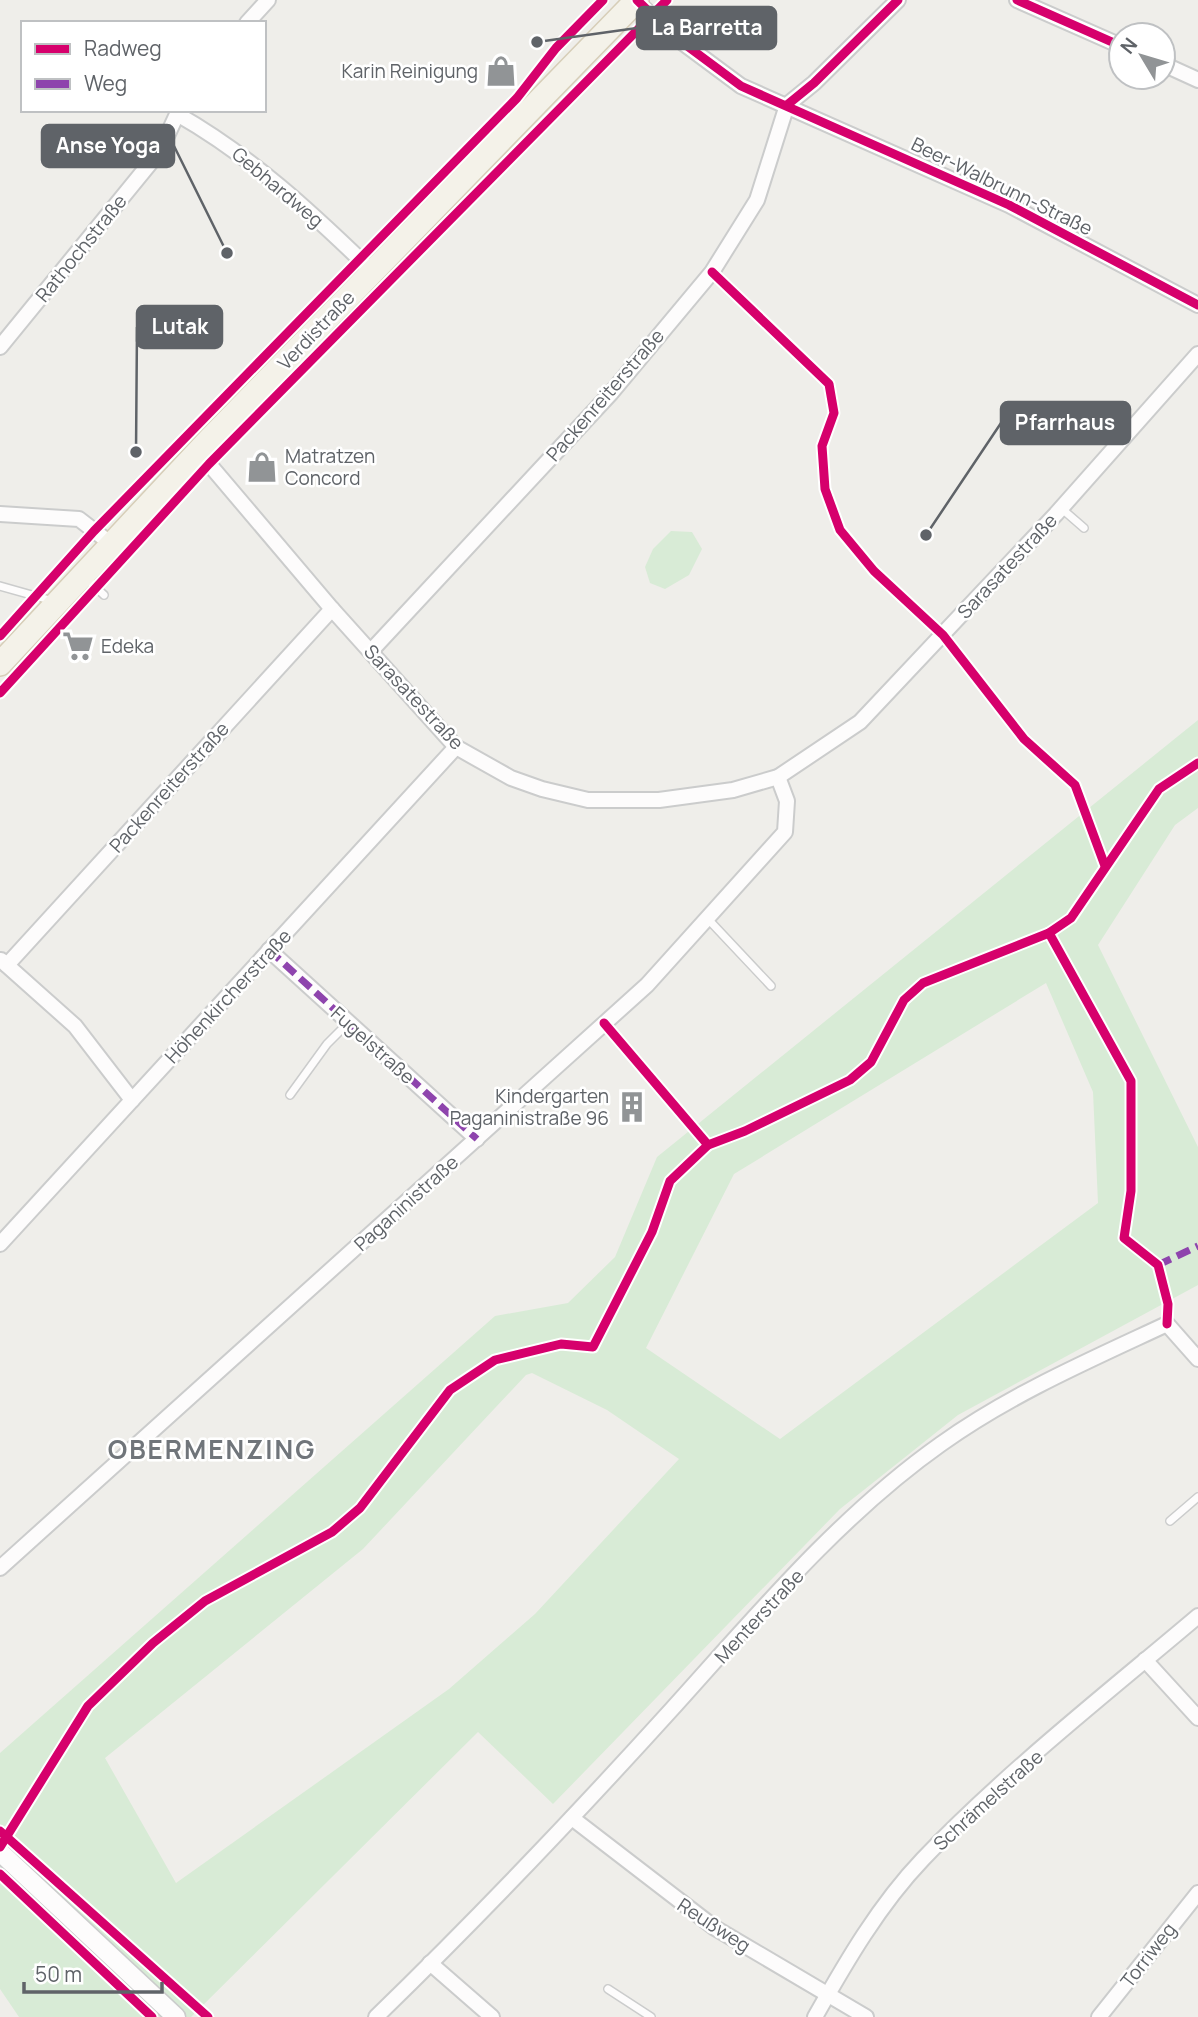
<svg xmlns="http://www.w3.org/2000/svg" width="1198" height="2017" font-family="Manrope,sans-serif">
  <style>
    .green { fill: #d8ebd6; fill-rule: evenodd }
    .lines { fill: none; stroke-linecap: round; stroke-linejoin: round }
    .service-casing { stroke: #cbcccc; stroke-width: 10 }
    .minor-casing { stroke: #cbcccc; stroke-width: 18 }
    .tertiary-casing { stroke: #cbcccc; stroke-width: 21 }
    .primary-casing { stroke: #d7ceb8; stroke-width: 26 }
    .service { stroke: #fdfcfc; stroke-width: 7 }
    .minor { stroke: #fdfcfc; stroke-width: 14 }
    .tertiary { stroke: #fdfcfc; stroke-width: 18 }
    .primary { stroke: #f4f2e9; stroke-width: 23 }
    .quiet { stroke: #8e44ad; stroke-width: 7; stroke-dasharray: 14 7; stroke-linecap: butt }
    .cycleway-casing { stroke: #fff; stroke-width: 13 }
    .cycleway { stroke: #d6006c; stroke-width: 9 }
    .labels { text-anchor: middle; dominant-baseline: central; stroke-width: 5; stroke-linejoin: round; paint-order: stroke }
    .poi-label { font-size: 19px; fill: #5f6368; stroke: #fff; text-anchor: end }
    .street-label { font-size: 19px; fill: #5f6368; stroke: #fff }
    .district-label { font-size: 26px; font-weight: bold; letter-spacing: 2px; fill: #70757a; stroke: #fff }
    .leader { fill: none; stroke: #5f6368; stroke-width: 2.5 }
    .callout-dot { fill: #5f6368; stroke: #fff; stroke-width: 2.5 }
    .callout { fill: #5f6368; stroke: #5f6368; stroke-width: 2.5 }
    .callout-label { font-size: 21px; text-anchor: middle; font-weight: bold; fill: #fff }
  </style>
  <rect width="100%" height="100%" fill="#efeeea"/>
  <g class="green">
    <path d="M671,531L692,532L702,549L689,575L665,589L650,583L645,567L653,549Z"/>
    <path d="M1198,720V808L1175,825L1098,945L1198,1147V1285L958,1415L840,1509L553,1804L478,1732L191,2017H19L0,1989V1753L495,1316L568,1303L615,1257L657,1157ZM1046,983L1093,1092L1098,1203L780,1439L646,1348L734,1174ZM532,1373L607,1410L679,1459L535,1614L449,1689L176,1883L105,1758L363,1549L526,1375Z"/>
  </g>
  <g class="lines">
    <defs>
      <g id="service">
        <path d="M1112,414L1131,428"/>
        <path d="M1061,508L1084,528"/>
        <path d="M85,577L104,595"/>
        <path d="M0,586L53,601"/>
        <path d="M707,918L771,986"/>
        <path d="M290,1095L327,1044L348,1023"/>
        <path d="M1170,1521L1198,1497"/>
        <path d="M608,1989L651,2017"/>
      </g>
      <g id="minor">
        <path d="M1017,0L1121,46"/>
        <path d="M636,1L675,37L741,86L1009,205L1198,305"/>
        <path d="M247,23L268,0"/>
        <path d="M1163,64L1198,80"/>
        <path d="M787,105L814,83L898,0"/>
        <path d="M177,114C251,156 311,212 372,271"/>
        <path d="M0,347L160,151L179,110"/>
        <path d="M198,451L332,609L456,747L511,778L542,789L588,800H659L733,790L778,777L860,722L1056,514L1198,354"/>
        <path d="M0,514L79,519L110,543"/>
        <path d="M371,651L611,393L712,272L757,200L787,105"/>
        <path d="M269,950L477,1139"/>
        <path d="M1,960L75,1026L132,1100"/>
        <path d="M7,965L332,609"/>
        <path d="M0,1244L456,747"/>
        <path d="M0,1568L647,985L785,832L787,801L778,777"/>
        <path d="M1145,1660L1198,1718"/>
        <path d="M572,1818L715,1928L866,2017"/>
        <path d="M430,1963L492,2017"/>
        <path d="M376,2017C478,1918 576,1815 672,1709C755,1617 839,1516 941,1444C1011,1394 1090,1360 1167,1324L1198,1359"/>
        <path d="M815,2017C846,1962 879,1905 923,1859C1005,1773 1107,1693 1198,1616"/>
        <path d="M1099,2017L1198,1893"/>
      </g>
      <path id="tertiary" d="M0,1852L176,2017"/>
      <path id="primary" d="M0,664L210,439L637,0"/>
    </defs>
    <use href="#service" class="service-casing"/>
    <use href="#minor" class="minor-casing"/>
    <use href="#tertiary" class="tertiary-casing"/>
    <use href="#primary" class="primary-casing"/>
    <use href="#service" class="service"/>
    <use href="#minor" class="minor"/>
    <use href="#tertiary" class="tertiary"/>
    <use href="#primary" class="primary"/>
    <g class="quiet">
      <path d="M269,950L477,1139"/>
      <path d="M1158,1265L1198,1246"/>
    </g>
    <defs>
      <g id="cycleway">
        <path d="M637,0L675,37L741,86L1009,205L1198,305"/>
        <path d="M1017,0L1121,46"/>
        <path d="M787,105L814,83L898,0"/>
        <path d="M712,272L829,384L834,413L822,446L825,489L840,530L874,571L943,635L1024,739L1075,785L1105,866"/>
        <path d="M0,636L94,531L517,98L556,48L603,0"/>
        <path d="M0,693L209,464L667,0"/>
        <path d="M1049,933L1131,1081V1191L1124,1238L1158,1265L1168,1304L1167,1324"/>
        <path d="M604,1023L708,1145"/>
        <path d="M0,1831L208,2017"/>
        <path d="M0,1847L88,1706L153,1643L205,1601L332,1532L360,1508L450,1390L495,1360L561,1344L593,1347L652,1232L670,1181L708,1145L745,1131L850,1080L871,1062L904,1000L923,983L1049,933L1071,918L1159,789L1198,763"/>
        <path d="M0,1874L152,2017"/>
      </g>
    </defs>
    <use href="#cycleway" class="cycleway-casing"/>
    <use href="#cycleway" class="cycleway"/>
  </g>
  <defs>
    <symbol id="shop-bare" viewBox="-9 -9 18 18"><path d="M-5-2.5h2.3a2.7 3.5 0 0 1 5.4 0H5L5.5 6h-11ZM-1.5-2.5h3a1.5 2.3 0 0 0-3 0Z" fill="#919496" stroke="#fff" stroke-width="2.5" paint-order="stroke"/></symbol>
    <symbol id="supermarket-bare" viewBox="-9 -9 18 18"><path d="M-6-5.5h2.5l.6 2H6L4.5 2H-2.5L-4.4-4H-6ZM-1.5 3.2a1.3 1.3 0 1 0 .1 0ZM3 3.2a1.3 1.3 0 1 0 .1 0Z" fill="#919496" stroke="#fff" stroke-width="2.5" paint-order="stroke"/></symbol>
    <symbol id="building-bare" viewBox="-9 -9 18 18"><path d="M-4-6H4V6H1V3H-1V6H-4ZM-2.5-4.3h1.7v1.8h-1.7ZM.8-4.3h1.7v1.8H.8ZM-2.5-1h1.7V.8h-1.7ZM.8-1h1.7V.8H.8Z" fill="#919496" stroke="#fff" stroke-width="2.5" paint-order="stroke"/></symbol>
  </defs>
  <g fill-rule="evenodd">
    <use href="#shop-bare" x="479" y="49" width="44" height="44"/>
    <use href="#shop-bare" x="240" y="445" width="44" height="44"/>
    <use href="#supermarket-bare" x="56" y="624" width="44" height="44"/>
    <use href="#building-bare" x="610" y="1085" width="44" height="44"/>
  </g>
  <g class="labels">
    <g class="poi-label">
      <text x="478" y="71">Karin Reinigung</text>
      <text x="285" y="456" text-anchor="start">Matratzen<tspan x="285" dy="22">Concord</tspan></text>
      <text x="101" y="646" text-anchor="start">Edeka</text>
      <text x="609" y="1096">Kindergarten<tspan x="609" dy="22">Paganinistraße 96</tspan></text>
    </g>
    <g class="street-label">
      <text transform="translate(1002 186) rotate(26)">Beer-Walbrunn-Straße</text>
      <text transform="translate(278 187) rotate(40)">Gebhardweg</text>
      <text transform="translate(81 248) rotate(-51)">Rathochstraße</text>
      <text transform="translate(316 330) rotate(-46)">Verdistraße</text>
      <text transform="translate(605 395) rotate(-49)">Packenreiterstraße</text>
      <text transform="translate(1007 566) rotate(-47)">Sarasatestraße</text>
      <text transform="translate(414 697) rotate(47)">Sarasatestraße</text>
      <text transform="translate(169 787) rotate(-48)">Packenreiterstraße</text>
      <text transform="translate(228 996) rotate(-47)">Höhenkircherstraße</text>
      <text transform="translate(373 1045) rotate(42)">Fugelstraße</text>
      <text transform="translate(406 1203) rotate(-42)">Paganinistraße</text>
      <text transform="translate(759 1616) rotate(-47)">Menterstraße</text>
      <text transform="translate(988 1800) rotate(-42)">Schrämelstraße</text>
      <text transform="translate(714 1925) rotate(33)">Reußweg</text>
      <text transform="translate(1148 1955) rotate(-52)">Torriweg</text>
    </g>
    <g class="district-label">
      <text x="212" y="1449">OBERMENZING</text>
    </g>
  </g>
  <path class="leader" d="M537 42L637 28M227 253L174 146M136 452L137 327M926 535L1001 423"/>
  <g class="callout-dot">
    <circle cx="537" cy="42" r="7"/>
    <circle cx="227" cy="253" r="7"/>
    <circle cx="136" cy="452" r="7"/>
    <circle cx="926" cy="535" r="7"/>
  </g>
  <g class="callout">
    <rect x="637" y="7" width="139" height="42" rx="7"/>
    <rect x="42" y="125" width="132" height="42" rx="7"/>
    <rect x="137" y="306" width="85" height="42" rx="7"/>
    <rect x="1001" y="402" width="129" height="42" rx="7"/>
  </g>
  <g class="callout-label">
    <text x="707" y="35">La Barretta</text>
    <text x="108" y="153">Anse Yoga</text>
    <text x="180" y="334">Lutak</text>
    <text x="1065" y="430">Pfarrhaus</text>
  </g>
  <rect x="21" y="21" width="245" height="91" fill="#ffffff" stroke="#bfc1c3" stroke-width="2"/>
  <rect x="35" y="44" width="35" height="10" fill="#d6006c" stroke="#bfc1c3" stroke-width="2"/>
  <text x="84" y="56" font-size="21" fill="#5f6368">Radweg</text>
  <rect x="35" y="79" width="35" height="10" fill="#8e44ad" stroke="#bfc1c3" stroke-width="2"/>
  <text x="84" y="91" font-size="21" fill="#5f6368">Weg</text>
  <g transform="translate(1142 56) rotate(308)"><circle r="33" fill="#ffffff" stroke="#bfc1c3" stroke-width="2"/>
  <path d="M0-5L12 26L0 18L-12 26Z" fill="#919496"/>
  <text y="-10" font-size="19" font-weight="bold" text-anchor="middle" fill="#5f6368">N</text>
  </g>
  <path d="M24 1982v10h138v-10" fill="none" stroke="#5f6368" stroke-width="3.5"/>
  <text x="35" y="1982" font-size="21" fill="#5f6368" stroke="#ffffff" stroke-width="5" paint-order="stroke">50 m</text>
</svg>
